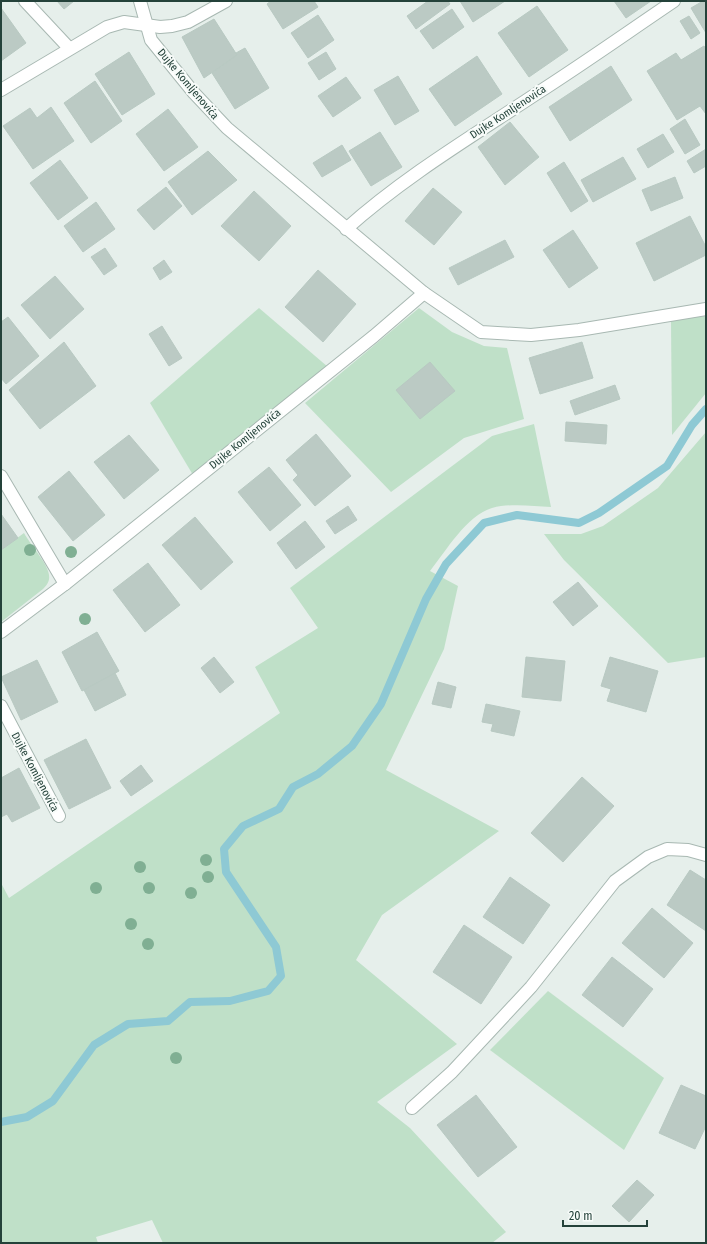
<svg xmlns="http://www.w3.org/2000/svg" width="707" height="1244" font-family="'Fira Sans Condensed',sans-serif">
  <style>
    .green { fill: #bfe0c8 }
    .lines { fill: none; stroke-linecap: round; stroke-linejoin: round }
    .stream { stroke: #8ec9d4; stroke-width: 8 }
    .building { fill: #bbcac4; stroke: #b8c9c2 }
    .minor-casing { stroke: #a8b8b2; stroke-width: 14 }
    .minor { stroke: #fff; stroke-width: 12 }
    .tree { fill: #80af93 }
    .labels { text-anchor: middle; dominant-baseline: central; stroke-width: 4; stroke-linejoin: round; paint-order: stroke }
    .street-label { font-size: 11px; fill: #24423a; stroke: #f7fbf9 }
  </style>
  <rect width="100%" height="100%" fill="#e6efeb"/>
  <g class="green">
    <path d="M259,308L328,367L193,475L150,403Z"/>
    <path d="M419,308L452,332L484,346L507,348L524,419L464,438L391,492L305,403Z"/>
    <path d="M706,316V393L672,435L671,320Z"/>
    <path d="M534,424L551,507C532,506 511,503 492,508C467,515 446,551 430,571L458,586L444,649L386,770L499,831L382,915L356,960L457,1044L377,1102L410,1128L506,1232L492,1243H163L152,1220L96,1237L98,1243H1V883L9,898L280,713L255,667L318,628L290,588L492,436Z"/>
    <path d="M706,432V657L668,663L564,560L544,534H581L603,526L658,488Z"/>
    <path d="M24,533C30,544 48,564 49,575C50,581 47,585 43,589L1,622V550Z"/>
    <path d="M548,991L664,1078L624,1150L490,1050Z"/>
  </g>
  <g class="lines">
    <path class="stream" d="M1,1122L27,1117L53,1101L94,1045L128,1024L168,1021L190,1002L230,1001L268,991L281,976L276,947L226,872L224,849L243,826L279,809L293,787L318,774L352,746L381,704L426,599L446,564L484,523L517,515L579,523L599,513L667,466L692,425L706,409"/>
  </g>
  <g class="building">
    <path d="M57,1H74L64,9Z"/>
    <path d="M271,1H314L318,7L283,29L267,4Z"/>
    <path d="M428,1H448L450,4L416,29L407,16Z"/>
    <path d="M460,1H505L473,22Z"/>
    <path d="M614,1H651L626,18Z"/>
    <path d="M703,1H706V33L691,8Z"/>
    <path d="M537,6L568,50L529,77L498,33Z"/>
    <path d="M1,8L26,43L1,61Z"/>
    <path d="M452,9L464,27L433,49L420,31Z"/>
    <path d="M318,15L334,40L308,58L291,33Z"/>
    <path d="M689,16L700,33L691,39L680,21Z"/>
    <path d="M214,19L237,55L204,78L182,37Z"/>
    <path d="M704,46L706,49V114L700,106L677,120L647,71L676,53L681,60Z"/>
    <path d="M245,48L269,88L235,109L212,73L237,55L236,53Z"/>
    <path d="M129,52L155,94L122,115L95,74Z"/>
    <path d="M326,52L336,69L319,80L308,63Z"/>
    <path d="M477,56L502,94L455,126L429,89Z"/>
    <path d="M611,66L632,100L570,141L549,107Z"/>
    <path d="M398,76L419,111L395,125L374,90Z"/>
    <path d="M346,77L361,98L333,117L318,96Z"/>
    <path d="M95,81L122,121L91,143L64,103Z"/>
    <path d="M51,107L74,141L33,169L3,126L30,108L37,118Z"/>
    <path d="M168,109L198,147L164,171L136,134Z"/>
    <path d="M685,119L700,145L685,154L670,129Z"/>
    <path d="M510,122L539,157L505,185L478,147Z"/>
    <path d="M380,132L402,167L371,186L349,151Z"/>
    <path d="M663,134L674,152L648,168L637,149Z"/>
    <path d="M342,145L351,160L322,177L313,163Z"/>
    <path d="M706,149V166L694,173L687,161Z"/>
    <path d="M208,151L237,180L192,215L168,182Z"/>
    <path d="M623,157L636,179L593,202L581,180Z"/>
    <path d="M60,160L88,198L58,220L30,183Z"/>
    <path d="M564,162L588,201L571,212L547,173Z"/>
    <path d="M675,177L683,198L651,211L642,190Z"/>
    <path d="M166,187L182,206L154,230L137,210Z"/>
    <path d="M433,188L462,212L434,245L405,221Z"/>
    <path d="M254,191L291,226L259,261L221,226Z"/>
    <path d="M96,202L115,229L83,252L64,226Z"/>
    <path d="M690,216L706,247V255L654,281L636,243Z"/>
    <path d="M573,230L598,268L569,288L543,250Z"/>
    <path d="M505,240L514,257L458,285L449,268Z"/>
    <path d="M105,248L117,266L104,275L91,257Z"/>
    <path d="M164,260L172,272L160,280L153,268Z"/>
    <path d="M318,270L356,304L323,342L285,307Z"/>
    <path d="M55,276L84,309L50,339L21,305Z"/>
    <path d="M8,317L39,356L6,384L1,378V322Z"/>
    <path d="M162,326L182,358L169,366L149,334Z"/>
    <path d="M64,342L96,386L40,429L9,390Z"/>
    <path d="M582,342L593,378L540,394L529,358Z"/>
    <path d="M430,362L455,391L420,419L396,390Z"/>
    <path d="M615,385L620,399L575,415L570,401Z"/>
    <path d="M566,422L607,425L606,444L565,441Z"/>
    <path d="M316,434L351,476L315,506L293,480L298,475L286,460Z"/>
    <path d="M129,435L159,470L124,499L94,462Z"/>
    <path d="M269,467L301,505L270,531L238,492Z"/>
    <path d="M69,471L105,515L73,541L38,497Z"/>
    <path d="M348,506L357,520L335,534L326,521Z"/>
    <path d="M1,514L18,538L1,550Z"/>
    <path d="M195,517L233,562L201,590L162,545Z"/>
    <path d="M305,521L325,547L296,569L277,543Z"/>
    <path d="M148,563L180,605L145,632L113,590Z"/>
    <path d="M578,582L598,606L573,626L553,602Z"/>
    <path d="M97,632L119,671L82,691L62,652Z"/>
    <path d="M214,657L234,682L220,693L201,668Z"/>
    <path d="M526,657L565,661L561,701L522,697Z"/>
    <path d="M610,657L658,671L646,712L607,701L611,689L601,686Z"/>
    <path d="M37,660L58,702L21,720L1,677Z"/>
    <path d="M115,673L126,695L95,711L84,690Z"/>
    <path d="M438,682L456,687L451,708L432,704Z"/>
    <path d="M486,704L520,711L514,736L491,731L493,724L482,722Z"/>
    <path d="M86,739L111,788L69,809L44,760Z"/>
    <path d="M141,765L153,781L131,796L120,781Z"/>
    <path d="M19,768L40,808L12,822L7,814L1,817V778Z"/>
    <path d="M582,777L614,806L563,862L531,833Z"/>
    <path d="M690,870L706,880V931L667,905Z"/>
    <path d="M510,877L550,905L523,944L483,917Z"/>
    <path d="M652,908L693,943L664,978L622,943Z"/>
    <path d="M464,925L512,957L481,1004L433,972Z"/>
    <path d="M612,957L653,989L623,1027L582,995Z"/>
    <path d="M681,1085L706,1096V1126L695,1149L659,1133Z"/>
    <path d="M476,1095L517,1147L478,1177L437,1125Z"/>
    <path d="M637,1180L654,1195L629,1222L612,1206Z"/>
  </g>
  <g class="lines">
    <defs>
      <g id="minor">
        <path d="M25,1L69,48"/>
        <path d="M140,1L151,40L194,93L227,128L424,293L481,332L531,335L579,330L706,309"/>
        <path d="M1,90L107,27L124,22L160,27L172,26L188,22L226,1"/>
        <path d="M346,229C404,177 471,137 536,94C583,64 628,32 674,1"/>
        <path d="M1,476L65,584"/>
        <path d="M1,632L65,584L374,336L424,293"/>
        <path d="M1,706L59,816"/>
        <path d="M412,1108L452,1072L531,987L615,881L648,857L667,849L688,850L706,855"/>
      </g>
    </defs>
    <use href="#minor" class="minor-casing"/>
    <use href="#minor" class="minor"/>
  </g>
  <g class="tree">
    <circle cx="30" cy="550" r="6"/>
    <circle cx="71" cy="552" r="6"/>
    <circle cx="85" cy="619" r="6"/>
    <circle cx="206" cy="860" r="6"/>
    <circle cx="140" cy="867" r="6"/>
    <circle cx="208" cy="877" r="6"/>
    <circle cx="96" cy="888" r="6"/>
    <circle cx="149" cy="888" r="6"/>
    <circle cx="191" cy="893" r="6"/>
    <circle cx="131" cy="924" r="6"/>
    <circle cx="148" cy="944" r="6"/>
    <circle cx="176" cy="1058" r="6"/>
  </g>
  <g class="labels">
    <g class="street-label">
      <text transform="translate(188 84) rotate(50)">Dujke Komljenovića</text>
      <text transform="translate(508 112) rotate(-33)">Dujke Komljenovića</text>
      <text transform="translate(245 439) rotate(-39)">Dujke Komljenovića</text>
      <text transform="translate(35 772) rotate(62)">Dujke Komljenovića</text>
    </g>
  </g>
  <rect width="707" height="1244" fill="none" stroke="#24423a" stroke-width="4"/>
  <path d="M563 1220v6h84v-6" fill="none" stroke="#24423a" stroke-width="2"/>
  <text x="569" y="1220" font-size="12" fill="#24423a" stroke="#f7fbf9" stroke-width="3" paint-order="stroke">20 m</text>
</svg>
